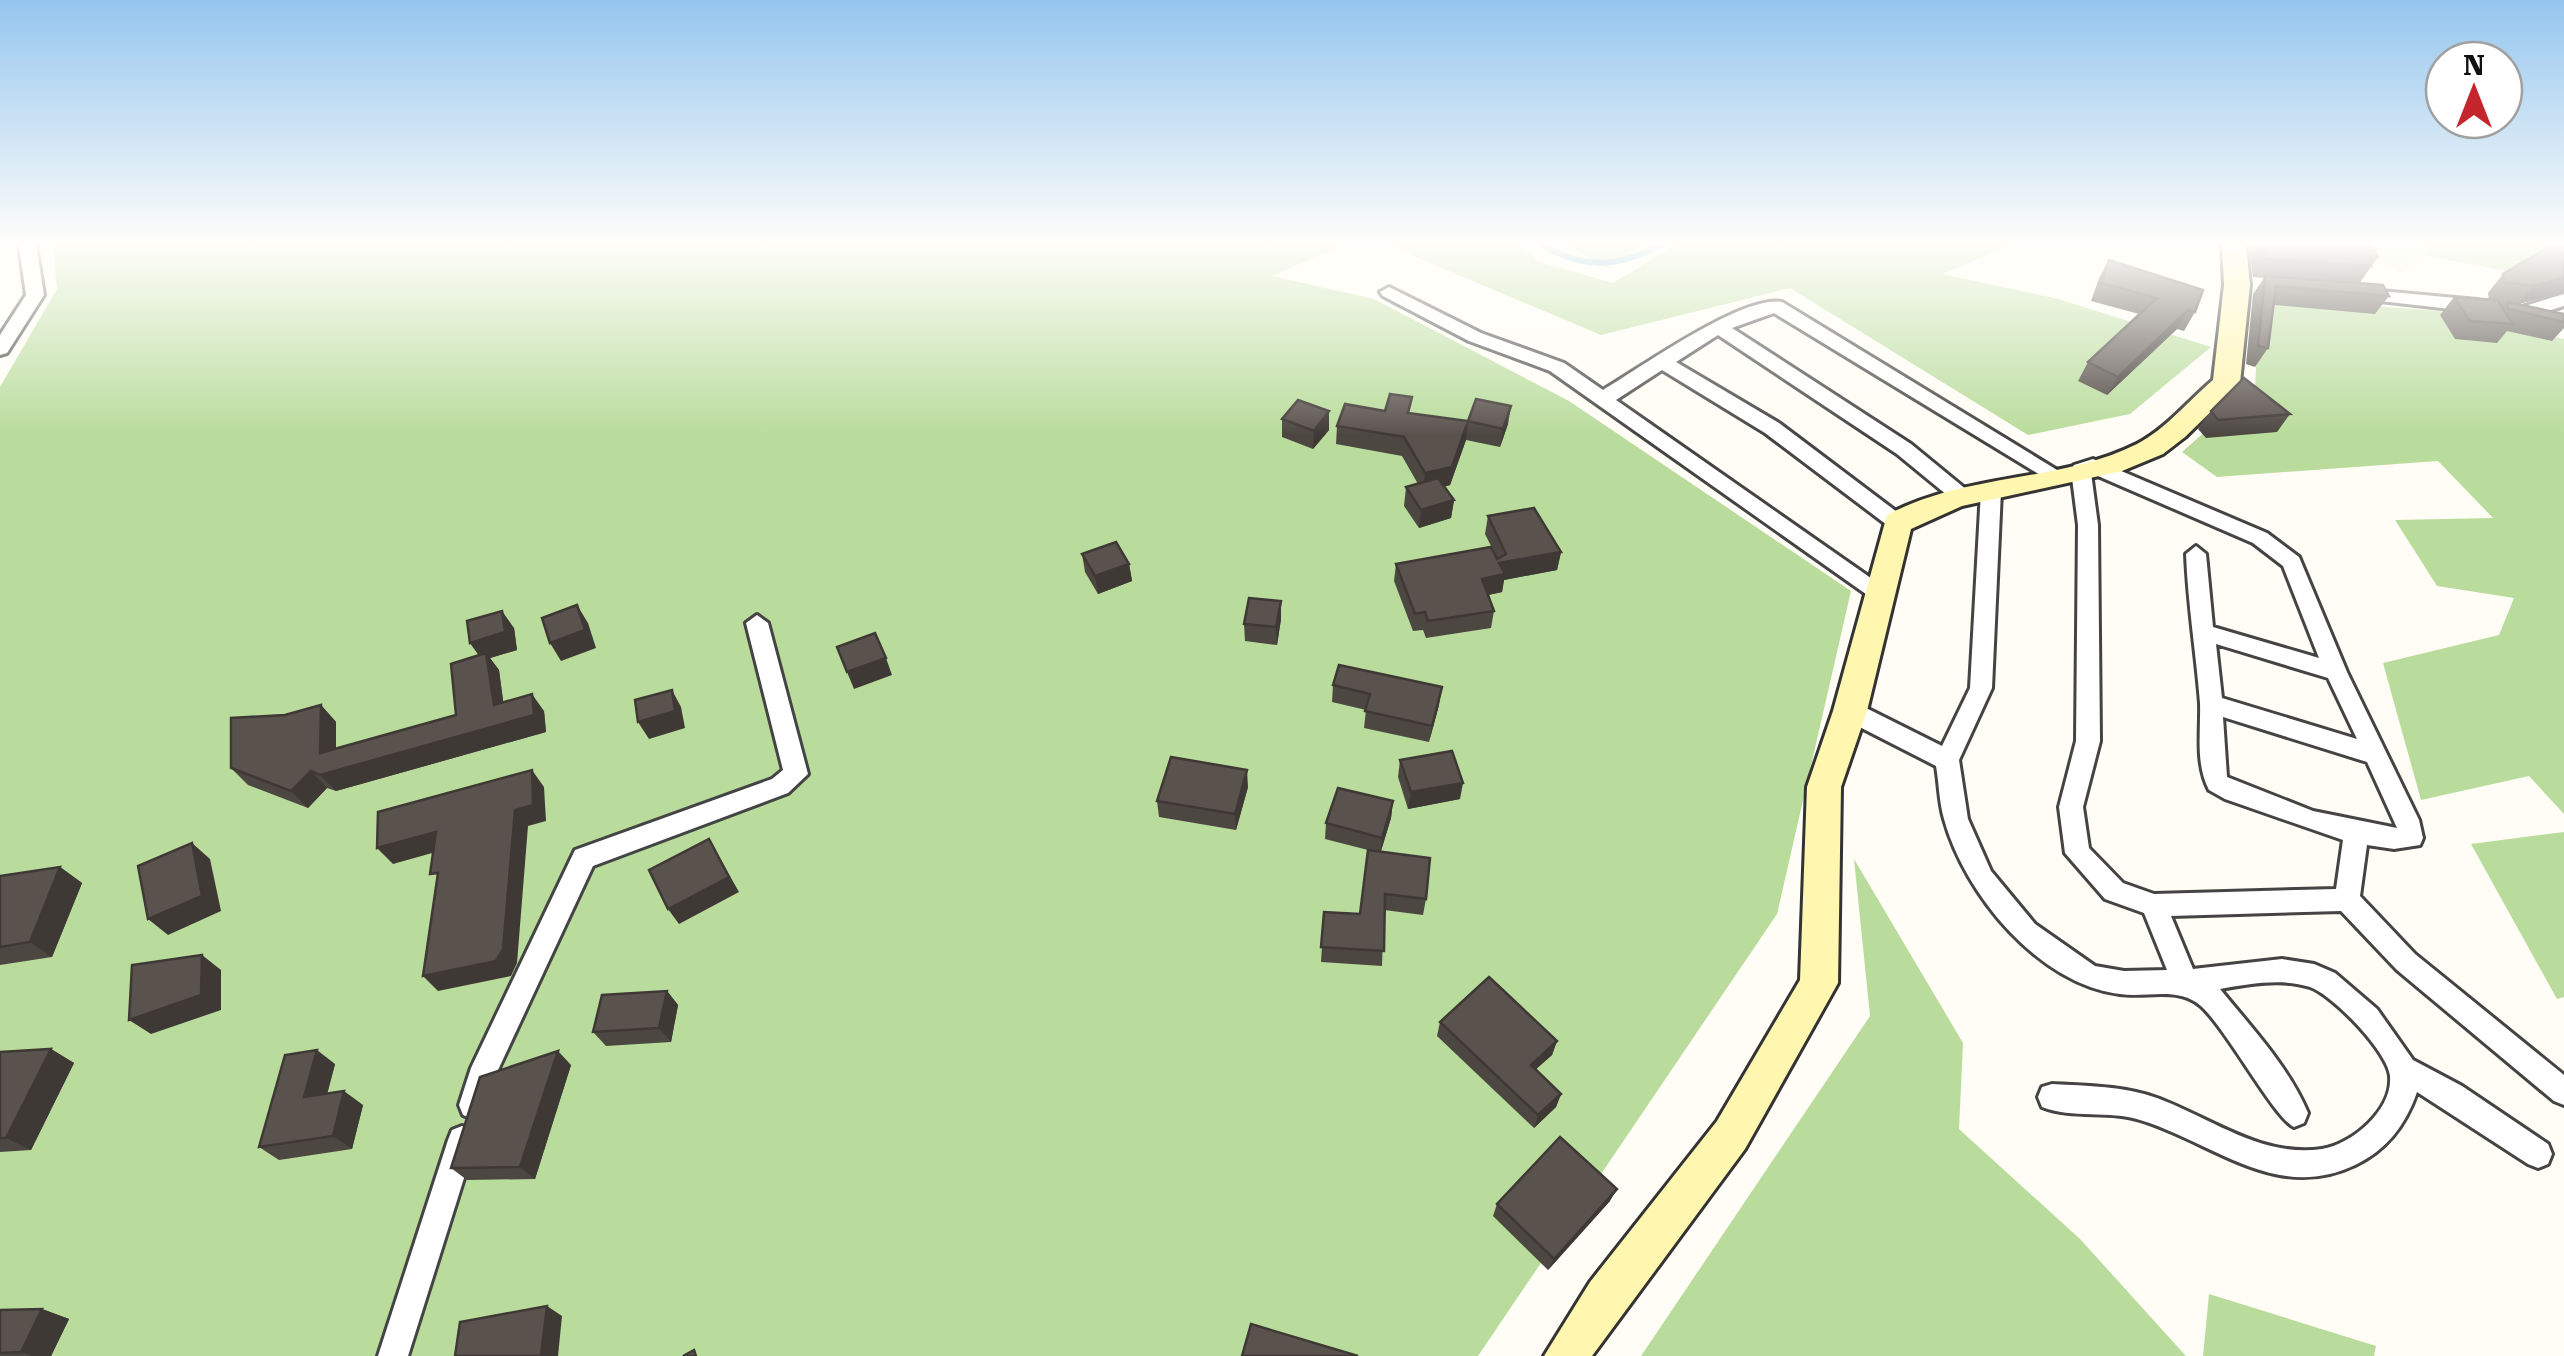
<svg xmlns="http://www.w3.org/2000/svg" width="2564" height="1356" font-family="'Roboto Serif',serif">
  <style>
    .forest { fill: #b9dc9c }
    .pitch { fill: #e6f2cf }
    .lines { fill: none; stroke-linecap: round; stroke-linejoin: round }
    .stream { stroke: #3f96cf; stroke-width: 6 }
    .street-casing { stroke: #444; stroke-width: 6 }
    .secondary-casing { stroke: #333; stroke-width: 6 }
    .street { fill: #fff; fill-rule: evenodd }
    .secondary { fill: #fff6b0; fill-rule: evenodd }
    .wall { fill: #4d4742 }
    .shaded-wall { fill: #3f3936 }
    .building { fill: #5a524d; stroke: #3f3936; stroke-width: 2.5 }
  </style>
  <rect width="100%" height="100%" fill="#fffdf5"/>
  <g class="forest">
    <path d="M53,245H1344L1272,276L1374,299L1569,401L1851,591L1777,914L1478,1356H0V387L57,289Z"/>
    <path d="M1387,245H1521L1539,262L1613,283L1675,245H2011L1943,274L2058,299L2211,347L2130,414L2028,435L1790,288L1601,335Z"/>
    <path d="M1567,245H1646L1606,268Z"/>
    <path d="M2369,245H2564V282Z"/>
    <path d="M2260,297L2438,311L2564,339V814L2529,776L2421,800L2383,663L2499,635L2514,598L2437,586L2395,520L2493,518L2438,461L2217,477L2182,452L2255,388Z"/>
    <path d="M2564,832V997L2557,999L2471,844Z"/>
    <path d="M1854,859L1963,1043L1959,1129L2080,1239L2186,1356H1641L1870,1016Z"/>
    <path d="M2209,1294L2376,1346L2374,1356H2203Z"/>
  </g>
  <path class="pitch" d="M2343,245H2421L2429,249L2402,273Z"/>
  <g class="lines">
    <path class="stream" d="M1542,245C1584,269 1618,268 1660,245"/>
    <defs>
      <g id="street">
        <path d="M19,245H36L44,295L7,353L0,355V335L26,295Z"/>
        <path d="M1389,287L1481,333L1564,363L1603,390C1640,368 1742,295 1782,302L2067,476L2057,483L2050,481L1774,313L1732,328L1911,444L1967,490L1970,495L1967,500H1953L1897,454L1718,335L1676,362L1779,423L1905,518L1908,523L1905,528H1891L1765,433L1662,370L1616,400L1888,590L1891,596L1880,604L1550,371L1469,341L1383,296L1380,292Z"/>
        <path d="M2360,289L2477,300L2486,306L2477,312L2354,298L2351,294Z"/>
        <path d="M2564,294V306L2521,319L2512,313L2515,309Z"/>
        <path d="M2093,459L2267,533L2299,557L2347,672L2419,820L2423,838L2420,845L2394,849L2367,845L2360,896L2415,954L2564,1075V1105L2554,1101L2397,970L2341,911L2171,916L2193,969L2282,959L2314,964L2335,973L2377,1009L2413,1060L2462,1086L2548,1144L2552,1154L2548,1164L2538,1168L2528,1164L2417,1092C2406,1124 2387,1150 2355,1165C2276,1203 2213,1142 2140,1120C2109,1110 2072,1119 2042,1107L2038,1097L2042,1087L2052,1084C2088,1086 2123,1086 2157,1098C2211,1118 2262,1158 2322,1149C2353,1144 2393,1109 2390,1076C2388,1052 2333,995 2310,987C2283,978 2248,984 2220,989C2251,1027 2288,1066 2308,1113L2304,1123L2294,1127C2275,1119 2226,1028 2201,1006C2178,986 2147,998 2120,994C2039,984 1965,895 1944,819C1939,802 1939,783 1936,766L1842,718L1839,711L1842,704H1858L1942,746L1970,688L1981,491L1984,486H1998L2001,491L1992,688L1959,760L1968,819L1991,871L2035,924L2095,966L2124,971L2167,970L2144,913L2105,899L2065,853L2059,807L2076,741L2078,525L2071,470L2074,465ZM2091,473L2253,543L2283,566L2319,658L2213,627L2206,554L2196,546L2186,554C2188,606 2196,652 2200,703C2201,732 2195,763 2209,790L2225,799L2343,840L2336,889L2154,894L2123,883L2089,848L2083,807L2100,741L2098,525ZM2216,644L2328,678L2357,739L2222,698ZM2223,717L2367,762L2397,828L2313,811L2227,777Z"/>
        <path d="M757,615L768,623L808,774L788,793L593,866L498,1070L483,1115L473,1119L463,1115L459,1105L471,1068L575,850L772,779L783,770L746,623Z"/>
        <path d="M462,1126L472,1130L476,1140L408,1356H378L448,1140L452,1130Z"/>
      </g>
      <path id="secondary" d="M2222,245H2246L2250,285L2240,383L2185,437L2163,454L2122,471L1962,506L1911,529L1867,711L1841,787L1838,983L1745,1149L1592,1356H1544L1590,1282L1717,1121L1800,980L1807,787L1833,711L1887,515C1969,472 2059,483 2137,444C2166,429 2188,401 2213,380L2224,285Z"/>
    </defs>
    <use href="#street" class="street-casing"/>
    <use href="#secondary" class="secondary-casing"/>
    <use href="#street" class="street"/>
    <use href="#secondary" class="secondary"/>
  </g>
  <g class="wall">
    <path d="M2249,245H2372L2378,257L2359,284L2389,296L2375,314L2274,305L2268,348L2255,367L2246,364L2253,294L2264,278L2253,277Z"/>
    <path d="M2109,260L2195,312L2184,331L2177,329L2107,395L2078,381L2088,362L2139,314L2091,301L2099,278Z"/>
    <path d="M2503,274L2564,292L2518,304L2564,314V328L2552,341L2507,331L2497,343L2455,339L2440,315L2454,297L2489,300L2488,293Z"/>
    <path d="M1385,411L1468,421L1508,424L1500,447L1466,440L1450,485L1444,487L1454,500L1451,518L1419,528L1404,506L1406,487L1418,484L1402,456L1336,444L1337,426Z"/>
    <path d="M2211,411L2290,414L2277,432L2206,438L2198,429Z"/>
    <path d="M1282,419L1329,430L1313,449L1282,437Z"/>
    <path d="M1488,516L1561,552L1557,570L1504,580L1502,592L1488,595L1494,611L1491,628L1426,638L1423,630L1413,631L1394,581L1396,564L1496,556L1485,534Z"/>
    <path d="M1082,554L1129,564L1132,581L1098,594L1085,572Z"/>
    <path d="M1281,619L1277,645L1245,641L1244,624Z"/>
    <path d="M514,628L517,650L490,658L499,670L503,702L544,711L546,732L336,791L327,788L308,808L248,785L231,768L285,715L321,705L336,722V749L456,715L479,655L470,643Z"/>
    <path d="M1333,685L1439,705L1429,742L1364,728L1366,710L1332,702Z"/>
    <path d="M1400,760L1460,799L1408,809L1398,777Z"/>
    <path d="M1248,787L1236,830L1159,817L1157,801Z"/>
    <path d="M1393,801L1391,818L1381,851L1426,899L1423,915L1384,910L1382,966L1321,962L1324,912L1360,914L1368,850L1325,839L1326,823Z"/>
    <path d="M60,867L82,883L52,957L0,965V876Z"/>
    <path d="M667,991L678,1005L671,1042L606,1046L593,1032Z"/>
    <path d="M1440,1022L1557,1041L1552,1055L1536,1069L1561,1094L1556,1107L1534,1128L1437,1036Z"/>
    <path d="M51,1049L74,1063L31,1150L0,1152V1052Z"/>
    <path d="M335,1064L327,1094L363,1105L352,1149L279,1160L259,1147Z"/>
    <path d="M571,1065L535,1179L467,1180L451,1168Z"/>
    <path d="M1610,1201L1548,1270L1493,1216L1497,1204Z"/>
    <path d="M42,1309L69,1319L51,1356H0V1310Z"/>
  </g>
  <g class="shaded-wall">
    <path d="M2564,277V292L2518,304L2533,286Z"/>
    <path d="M2188,310L2177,329L2107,395L2118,377Z"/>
    <path d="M1511,406L1508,424L1500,447L1503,429Z"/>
    <path d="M1329,411V430L1313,449L1314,431Z"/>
    <path d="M1468,421L1466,440L1450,485L1423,492L1425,473Z"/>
    <path d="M1454,500L1451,518L1419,528L1421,510Z"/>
    <path d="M1561,552L1557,570L1504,580L1502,592L1479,597L1482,579L1499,563Z"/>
    <path d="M1129,564L1132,581L1098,594L1095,576Z"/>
    <path d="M1281,601V619L1277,645L1276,627Z"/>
    <path d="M577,605L588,623L596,648L561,661L550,643Z"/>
    <path d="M502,611L514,628L517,650L490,658L499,670L506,722L494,705L482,660L470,643Z"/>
    <path d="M886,658L892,675L854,689L847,672Z"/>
    <path d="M1442,687L1439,705L1429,742L1432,726Z"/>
    <path d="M672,690L681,707L685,728L649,739L638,722Z"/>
    <path d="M532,694L544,711L546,732L336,791L320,775Z"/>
    <path d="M321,705L336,722V770L320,753Z"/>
    <path d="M532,770L544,787L546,821L528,826L517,963L511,976L438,991L423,976L515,810Z"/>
    <path d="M1247,770L1248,787L1236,830L1235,814Z"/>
    <path d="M311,771L327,788L308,808L291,791Z"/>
    <path d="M1463,783L1460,799L1408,809L1411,792Z"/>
    <path d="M1393,801L1391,818L1380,854L1382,838Z"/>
    <path d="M436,832L450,848L393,864L377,848Z"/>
    <path d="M709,839L739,892L679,924L668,909Z"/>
    <path d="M192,843L210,859L221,911L168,935L148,919Z"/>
    <path d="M60,867L82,883L52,957L30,942Z"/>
    <path d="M202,955L221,970V1010L151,1034L129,1020Z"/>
    <path d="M667,991L678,1005L671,1042L659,1028Z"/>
    <path d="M1557,1041L1552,1055L1526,1078L1531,1065Z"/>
    <path d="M51,1049L74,1063L31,1150L6,1138Z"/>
    <path d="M317,1050L335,1064L323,1110L304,1097Z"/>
    <path d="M558,1051L571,1065L535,1179L520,1167Z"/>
    <path d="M344,1091L363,1105L352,1149L333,1136Z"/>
    <path d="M1561,1094L1556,1107L1534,1128L1538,1115Z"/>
    <path d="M1617,1189L1610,1201L1548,1270L1554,1259Z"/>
    <path d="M547,1306L562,1316L558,1356H541Z"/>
    <path d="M42,1309L69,1319L51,1356H32L21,1352Z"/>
  </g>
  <g class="building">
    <path d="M2263,245H2372L2378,257L2365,256L2371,266L2265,259Z"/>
    <path d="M2552,245H2560L2564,247V277L2533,286L2504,282L2503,274Z"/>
    <path d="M2109,260L2203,290L2195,312L2188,310L2118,377L2088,362L2157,298L2101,283Z"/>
    <path d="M2265,276L2383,285L2389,296L2276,286L2268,348L2258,346Z"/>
    <path d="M2454,297L2497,300L2513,324L2470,321Z"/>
    <path d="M2507,302L2564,314V322L2508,309Z"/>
    <path d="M2244,378L2290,414L2218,420L2211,411Z"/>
    <path d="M1390,394L1412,397L1408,413L1468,421L1452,467L1425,473L1404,437L1337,426L1345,404L1385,411Z"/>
    <path d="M1476,399L1511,406L1503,429L1468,421Z"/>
    <path d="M1298,400L1329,411L1314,431L1282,419Z"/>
    <path d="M1438,478L1454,500L1421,510L1406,487Z"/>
    <path d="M1534,508L1561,552L1499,563L1505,574L1482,579L1494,611L1428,621L1425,612L1415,614L1396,564L1491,547L1497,559L1506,554L1488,516Z"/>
    <path d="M1116,542L1129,564L1095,576L1082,554Z"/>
    <path d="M1249,598L1281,601L1276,627L1244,624Z"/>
    <path d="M577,605L585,630L550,643L542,618Z"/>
    <path d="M502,611L505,632L470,643L467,621Z"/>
    <path d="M875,633L886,658L847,672L837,647Z"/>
    <path d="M486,653L494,705L532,694L534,715L320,775L311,771L291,791L231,768V718L285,715L321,705L320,753L456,715L451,664Z"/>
    <path d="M1339,665L1442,687L1432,726L1365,711L1370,694L1333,685Z"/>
    <path d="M672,690L675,711L638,722L635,700Z"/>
    <path d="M1452,751L1463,783L1411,792L1400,760Z"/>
    <path d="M1171,757L1247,770L1235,814L1157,801Z"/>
    <path d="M532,770L533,805L515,810L503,949L496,961L423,976L438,873L430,874L436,832L377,848L378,812Z"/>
    <path d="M1338,788L1393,801L1382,838L1326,823Z"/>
    <path d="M709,839L729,877L668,909L649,870Z"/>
    <path d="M192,843L202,896L148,919L138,866Z"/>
    <path d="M1368,850L1430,858L1426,899L1385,894L1384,951L1321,947L1324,912L1360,914Z"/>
    <path d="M60,867L30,942L0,947V876Z"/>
    <path d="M202,955L201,995L129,1020L132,965Z"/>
    <path d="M1489,977L1557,1041L1531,1065L1561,1094L1538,1115L1440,1022Z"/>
    <path d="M667,991L659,1028L593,1032L602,995Z"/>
    <path d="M51,1049L6,1138H0V1052Z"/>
    <path d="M317,1050L304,1097L344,1091L333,1136L259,1147L285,1055Z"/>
    <path d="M558,1051L520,1167L451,1168L480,1077Z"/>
    <path d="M1560,1137L1617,1189L1554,1259L1497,1204Z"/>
    <path d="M547,1306L541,1356H455L460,1322Z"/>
    <path d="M42,1309L21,1352L0,1353V1310Z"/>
    <path d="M1251,1324L1358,1356H1242Z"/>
    <path d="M694,1350L696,1356H683Z"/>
  </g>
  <linearGradient id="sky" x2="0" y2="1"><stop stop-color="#95c6ee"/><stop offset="0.56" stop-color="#fffefa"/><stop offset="1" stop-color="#fffefa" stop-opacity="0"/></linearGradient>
  <rect width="2564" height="435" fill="url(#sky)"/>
  <g transform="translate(2474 90)"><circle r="48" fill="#ffffff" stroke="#a0a0a0" stroke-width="2.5"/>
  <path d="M0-8L18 38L0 25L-18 38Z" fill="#c4262e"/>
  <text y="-15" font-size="28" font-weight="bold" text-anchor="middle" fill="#111111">N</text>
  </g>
</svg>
